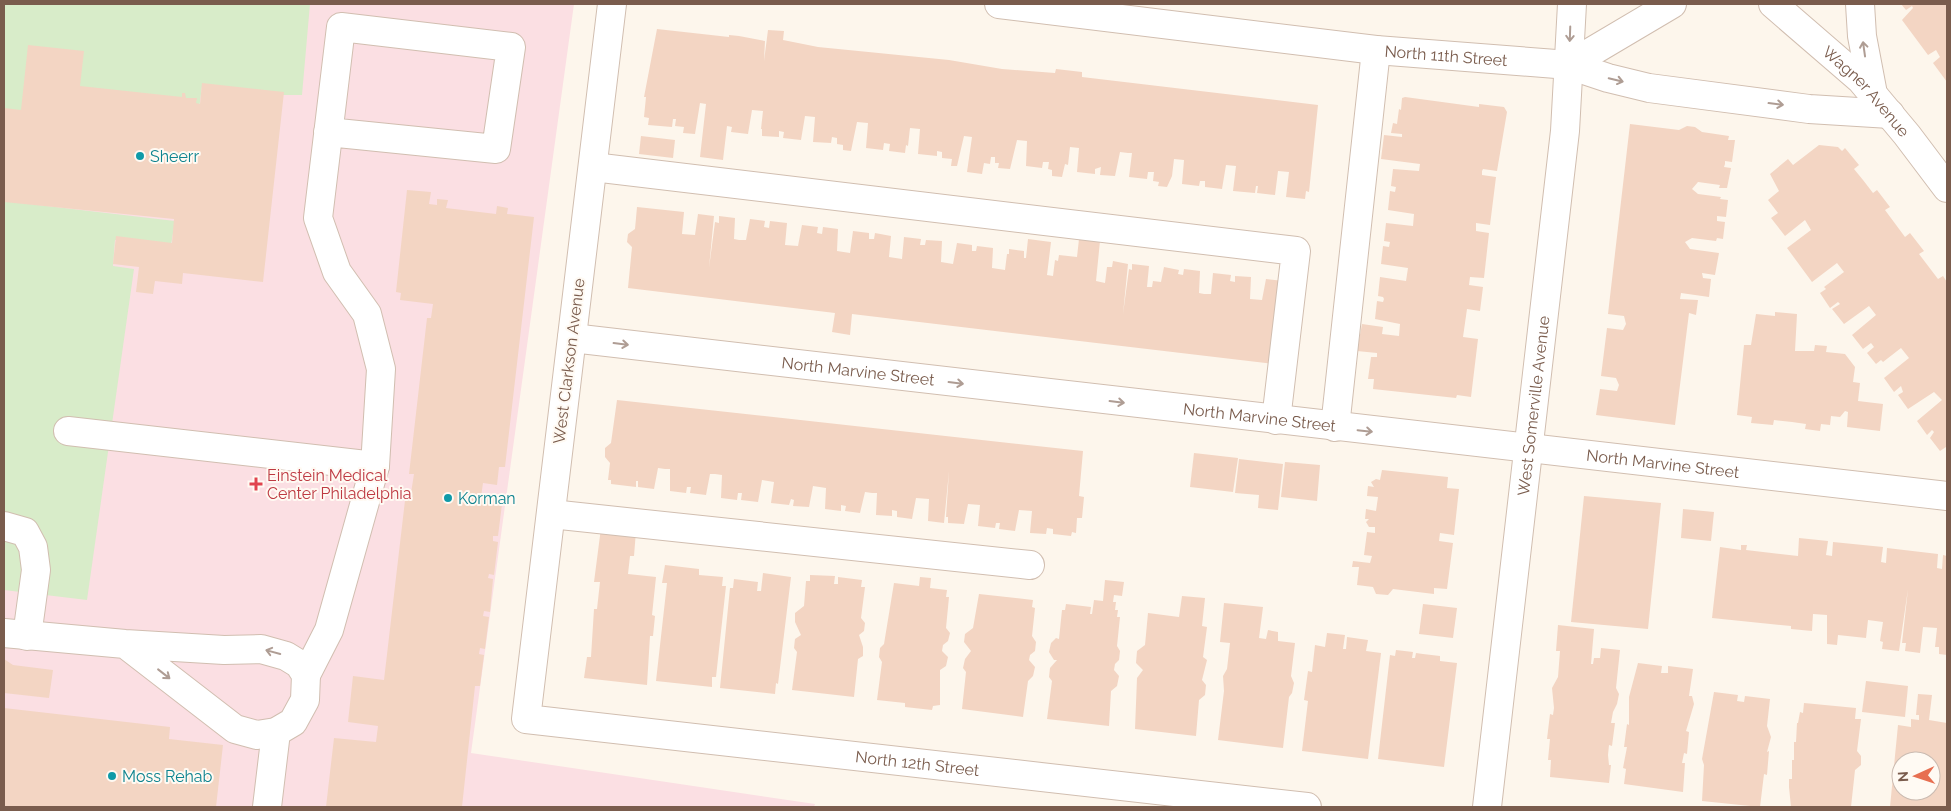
<svg xmlns="http://www.w3.org/2000/svg" width="1951" height="811" font-family="Raleway,sans-serif">
  <style>
    .medical { fill: #fbdfe3 }
    .green { fill: #d8ecc9 }
    .building { fill: #f3d5c3; fill-rule: evenodd }
    .lines { fill: none; stroke-linecap: round; stroke-linejoin: round }
    .minor-casing { stroke: #d1beb0; stroke-width: 30 }
    .minor { stroke: #fff; stroke-width: 28 }
    .oneway { stroke: #af9d94 }
    .culture-dot { fill: #0f9aa8; stroke: #fffaf3; stroke-width: 2 }
    .health-dot { fill: #e0444e; stroke: #fffaf3; stroke-width: 2 }
    .labels { text-anchor: middle; dominant-baseline: central; stroke-width: 4; stroke-linejoin: round; paint-order: stroke }
    .street-label { font-size: 16px; fill: #7a5c4d; stroke: #fffaf3 }
    .culture-label { font-size: 16px; fill: #0d838f; stroke: #fffaf3; text-anchor: start }
    .health-label { font-size: 16px; fill: #be3a42; stroke: #fffaf3; text-anchor: start }
  </style>
  <rect width="100%" height="100%" fill="#fdf6ec"/>
  <path class="medical" d="M4,4H574L471,753L815,804L814,807H4Z"/>
  <g class="green">
    <path d="M4,4H310L302,95H279L202,86L199,109L23,121L4,118Z"/>
    <path d="M4,201L175,221L171,245L115,240L113,266L134,269L87,600L4,590Z"/>
  </g>
  <g class="building">
    <path d="M1901,4H1947V82L1933,63L1940,57L1936,50L1928,55L1902,20L1913,8L1912,6L1906,10Z"/>
    <path d="M657,29L729,37V35L739,36L765,41L764,61L768,30L784,31L783,40L818,47L949,60L1002,69L1055,73L1056,69L1082,72V77L1318,105L1309,192L1306,191L1305,199L1286,197L1289,172L1278,171L1275,195L1257,193L1258,186H1256L1255,193L1233,191L1236,166L1226,165L1222,189L1205,187V181H1200L1199,186L1182,184L1184,160L1174,159L1172,176L1167,187L1158,186L1159,182L1153,181L1154,172H1148L1147,179L1129,177L1132,153H1128L1120,152L1115,176L1100,175L1101,167L1095,169V174L1077,172L1079,148L1070,147L1068,165L1065,164L1062,177L1052,176V170L1048,169L1049,162H1043L1042,168L1026,166L1027,141L1017,140L1010,169L998,168L999,163H995V157H991L990,164L984,163L982,174L967,172L972,137L964,136L957,166H951L952,159L942,158V152L937,151V156L918,154L920,129L910,128L908,146L906,145L905,153L889,151L890,144L884,143L883,150L866,148L868,123L857,122L851,151L843,150V145L837,144V138L832,137L831,143L813,142L815,117L805,116L801,140L783,138L784,132L779,131V137L762,136V129H761L763,111L752,110L748,134L731,132L732,127L727,126L723,160L700,157L706,104L700,103L695,134L683,133L684,127L675,126L676,119H673L672,127L648,125L649,118L644,117L646,97H644Z"/>
    <path d="M28,45L84,51L80,86L182,97V93H185L186,98H197L196,103L200,104L202,83L284,92L263,282L183,273L182,284L155,281L153,294L136,292L139,267L113,264L116,236L172,243L174,219L4,202V108L21,110Z"/>
    <path d="M1405,97L1479,107V104L1504,107L1507,112L1497,171L1483,169L1482,171V175L1496,177L1490,225L1476,223V231L1489,233L1484,278L1470,277L1469,285L1483,287L1480,311L1467,309L1463,337L1478,339L1471,397L1457,395L1456,398L1373,389L1374,379H1368L1371,357H1377V353L1357,351L1362,324L1383,327L1382,334L1399,336L1400,324L1375,319L1377,301L1383,302L1384,299L1383,297L1378,296L1380,277L1406,281L1408,268L1381,264L1383,246L1389,247L1390,242L1384,241L1386,223L1413,226L1414,214L1388,210L1390,191L1395,192L1396,187L1391,186L1393,169L1419,171L1420,164L1381,159L1384,135L1402,137V134L1391,133L1393,123L1397,124L1399,109L1401,110L1402,98Z"/>
    <path d="M1630,124L1679,130L1687,126L1695,127L1702,132L1729,136L1728,140H1735L1732,162L1725,161V164L1724,167L1731,168L1727,188H1719L1720,185L1698,182L1692,189L1698,194L1721,197L1720,199L1728,200L1726,217L1717,216V221L1725,222L1723,239L1717,238L1716,241L1692,238L1685,242L1690,249L1719,253L1715,275L1702,273L1703,278L1711,279L1709,297L1681,293L1680,299L1698,300L1696,315L1689,313L1675,425L1596,415L1600,389L1617,391L1619,385L1616,378L1601,376L1607,328L1623,330L1626,324L1624,316L1608,314Z"/>
    <path d="M641,136L675,140L673,158L639,154Z"/>
    <path d="M1819,145L1838,147L1842,151L1845,148L1859,165L1854,169L1863,180L1873,193L1877,190L1890,207L1885,210L1905,237L1910,233L1924,251L1919,254L1938,279L1943,276L1947,282V449L1946,447L1940,451L1930,438L1934,432L1932,430L1927,435L1917,421L1942,400L1934,392L1908,409L1898,395L1903,392L1901,386L1894,392L1884,378L1909,358L1901,348L1883,362L1881,360L1876,364L1867,353L1874,347L1871,343L1863,349L1852,335L1876,315L1869,306L1844,324L1832,309L1840,304L1838,302L1830,308L1820,293L1826,289L1824,287L1844,272L1837,263L1812,282L1787,248L1811,230L1805,220L1785,236L1771,218L1778,213L1768,200L1779,191L1770,174L1788,159L1793,165Z"/>
    <path d="M407,190L431,192L429,204L437,205V199L448,200L446,208L496,214L497,206L508,208L507,214L534,217L505,467H499L497,485L483,483L481,497L498,499V504H502L498,536H493V541L498,542L494,575L489,574L488,578L493,579L490,612L484,611L483,616L489,617L485,649L480,648L479,654L484,655L480,686H475L462,807H326L334,738L376,742L378,726L348,722L353,676L384,680L406,492L411,493L414,474H409L427,318H431L433,304L400,300L401,293L396,292Z"/>
    <path d="M637,207L684,212L682,234L695,235L698,214L714,216L709,268L715,222L719,223V216L735,218L734,239L739,240H746L750,219L765,221L764,227L769,228L770,221L787,223L785,245L798,246L802,225L818,227L817,233L822,234L823,227L838,229L837,251L850,253L853,231L869,233V239H874L875,233L891,236L889,257L902,259L904,237L921,239L920,245H925L926,240L942,241L941,262L953,264L957,243L972,245V251H976L977,246L993,248L992,268L1005,270L1007,254H1009V249L1024,251V258H1026L1028,239L1051,242L1047,275L1053,276L1055,260L1058,261L1059,255L1077,257L1079,239L1100,241L1096,281L1105,283L1107,267H1112L1113,261L1128,264L1123,314L1129,269L1132,270V264L1149,266L1147,287H1152L1153,281L1161,282L1164,267L1179,270L1178,274L1183,275L1184,269L1200,271L1199,293L1204,294H1211L1213,273L1231,275L1230,281L1235,282V276L1251,277L1250,299L1262,300L1266,279L1284,281L1274,364L852,314L850,335L832,332L835,313L628,288L632,247L627,242L628,234L635,229Z"/>
    <path d="M1775,312L1797,314L1795,351H1814L1815,345L1827,346L1826,352L1845,354L1855,367L1853,382L1860,383L1858,401L1883,404L1880,431L1847,427L1848,412L1845,411L1840,417L1831,416L1830,425L1821,424L1820,431L1805,429L1806,424L1792,422L1774,420L1773,425L1751,423L1752,417L1737,415L1744,345H1751L1756,314L1775,316Z"/>
    <path d="M617,400L1083,451L1079,496L1084,497L1082,518H1077L1076,533L1072,532L1071,536L1053,534V529L1047,528L1046,534L1030,533L1032,511L1019,510L1015,531L999,529L1000,523H996L995,528L978,526L980,505L968,504L964,524L948,523V517H946L949,471L944,523L928,521L929,499L916,498L912,519L897,517V511L892,510V516L876,515L877,493H872L865,492L860,513L845,511L846,506L841,505V511L825,509L826,488L813,486L809,507L793,506L794,500L791,499L789,505L771,503L774,482L762,480L758,502L741,500L742,493H738L737,500L721,498L722,475L715,474H710L706,495L690,493L691,487H687L686,493L670,491V469H665L658,468L654,489L638,487V481H636V487L611,484V480H608L610,463L605,457V448L611,443Z"/>
    <path d="M1194,453L1238,458L1233,492L1190,487Z"/>
    <path d="M1239,459L1283,464L1278,510L1258,508L1259,495L1235,493Z"/>
    <path d="M1285,462L1320,465L1317,501L1281,497Z"/>
    <path d="M1382,470L1448,477L1447,488L1459,489L1454,535L1440,533L1439,541L1453,543L1447,589L1434,588V594L1393,589L1388,595L1376,594L1373,587L1357,585L1359,567H1352L1353,561L1370,563L1372,556L1364,555L1367,532L1375,533V527H1369L1366,522L1369,519H1365L1366,509L1376,511L1378,497L1367,496L1368,486L1374,487L1371,482L1376,479L1380,480Z"/>
    <path d="M1584,496L1661,503L1648,629L1571,622Z"/>
    <path d="M1683,509L1714,512L1711,541L1681,538Z"/>
    <path d="M601,528L636,531L634,556H630L628,574L656,577L652,615L655,616L653,636H650L647,685L584,678L587,657H591L594,609H597L600,582H594Z"/>
    <path d="M1799,538L1828,541L1826,555L1832,556L1833,542L1883,547L1881,562L1886,563L1887,548L1938,554L1937,568L1942,569L1943,555L1947,556V655L1939,654V647H1935L1937,628L1923,627L1920,653L1905,651L1906,643H1902L1908,589L1899,651L1882,649L1883,642L1880,641L1883,622L1868,620L1866,638L1838,635L1837,645L1827,644V615L1813,614L1812,631L1791,629V626L1712,618L1720,547L1741,550V545H1747L1746,550L1798,556Z"/>
    <path d="M665,565L699,569V575L723,577L722,586H726L716,677H712V687L656,681L667,583H662Z"/>
    <path d="M763,573L791,577L778,684L776,683L775,694L720,688L730,588H733L734,579L758,582L757,591H761Z"/>
    <path d="M810,575L835,576L834,584H838V577L862,580L861,587H865L861,618L865,623L864,631L859,635L863,647V656L858,659L854,697L792,690L797,652L794,648L795,639L801,635L795,622V613L804,606L806,581H810Z"/>
    <path d="M920,577L931,578L930,588L947,590L946,597H949L946,628L950,633L948,641L943,645L942,651L948,657L946,666L940,670V705L933,706L932,710L905,707V703L877,700L882,662L879,657L880,648L884,644L894,583L919,586Z"/>
    <path d="M1105,580L1124,582L1122,596L1114,595L1113,602H1116L1115,610H1118L1117,617H1120L1117,646L1120,651L1119,660L1115,664L1114,670L1119,676L1117,686L1111,691L1109,726L1047,719L1052,681L1049,677L1050,668L1057,660H1054L1049,652L1051,643L1056,638L1059,639L1062,610H1065L1066,604L1091,607L1090,614H1092L1094,600L1103,601Z"/>
    <path d="M979,594L1033,600L1032,607L1035,608L1032,636L1036,642L1035,651L1030,655L1029,660L1035,667L1033,676L1028,681L1023,717L962,709L966,672L963,668L965,659L971,651L964,642L965,634L973,628Z"/>
    <path d="M1182,596L1205,598L1202,626L1207,627L1203,657L1207,660L1202,680L1206,685L1205,695L1199,700L1196,736L1135,729L1137,678L1143,670L1136,663L1137,651L1145,645L1148,613L1179,617Z"/>
    <path d="M1224,603L1263,607L1259,638L1266,639L1268,630L1278,632V641L1295,643L1291,676L1294,683L1292,693L1289,697L1283,748L1218,740L1224,691L1223,676L1227,669L1230,643L1220,642Z"/>
    <path d="M1423,604L1457,608L1453,638L1419,634Z"/>
    <path d="M1558,625L1594,629L1591,664H1593L1594,658H1600L1601,648L1620,650L1616,688L1619,694L1617,704L1613,712L1611,723H1615L1612,746L1609,745L1608,755L1609,765H1611L1609,783L1550,777L1551,760H1548L1550,739H1547L1550,714L1553,715L1554,708L1552,688L1558,677L1560,651H1556Z"/>
    <path d="M1327,633L1345,635L1343,649H1346L1347,637L1368,640L1366,651L1381,653L1368,759L1302,751L1308,701L1304,700L1308,671L1312,672L1315,645L1325,647Z"/>
    <path d="M1396,650L1413,652L1412,658H1415L1416,653L1423,654L1440,656V661L1457,663L1444,767L1378,759L1390,655L1395,656Z"/>
    <path d="M4,659L13,665L53,670L49,698L4,693Z"/>
    <path d="M1638,663L1662,666L1661,673H1668V666L1693,669L1689,696H1692L1694,704L1686,731L1689,732L1687,754L1684,753L1682,763H1685L1683,792L1624,784L1626,769L1623,768L1627,747H1624L1627,724L1629,725V697Z"/>
    <path d="M1866,681L1908,686L1905,717L1862,712Z"/>
    <path d="M1714,692L1738,695L1737,701L1744,702L1745,696L1770,699L1767,726L1771,737L1767,752L1769,751L1767,775L1764,774L1760,807L1702,801L1704,765L1702,759Z"/>
    <path d="M1918,694L1932,695L1929,720L1947,723V807H1890L1898,725L1911,727V719L1919,720V715H1916ZM1901,761H1931V791H1901Z"/>
    <path d="M1804,703L1856,708L1855,719H1861L1857,751L1861,756V765L1855,770L1851,807H1791L1789,787V779H1792V760H1794V742H1796L1797,723H1798L1800,712L1803,713Z"/>
    <path d="M4,708L170,727L169,739L223,745L216,807H4Z"/>
  </g>
  <g class="lines">
    <defs>
      <g id="minor">
        <path id="s1" d="M612,4L526,719L1307,807"/>
        <path id="s2" d="M999,4L1376,50L1569,65L1608,78L1649,88L1809,109L1890,114"/>
        <path id="s3" d="M1773,4L1861,80L1907,135L1947,188"/>
        <path d="M1860,4L1862,36L1873,94"/>
        <path d="M1569,65L1672,4"/>
        <path d="M593,167L1296,251L1276,420"/>
        <path id="s4" d="M572,338L1947,496"/>
        <path d="M1335,427L1376,50"/>
        <path d="M68,431L375,466"/>
        <path d="M551,514L1030,565"/>
        <path d="M4,526L25,532L33,547L36,570L27,636"/>
        <path d="M4,633L125,644L224,650L261,649L286,656L299,664L306,675L305,700L293,722L276,732L257,735L235,729L125,644"/>
        <path d="M306,675L329,630L375,466L381,369L367,314L337,272L318,218L341,27L511,47L496,149L328,132"/>
        <path d="M267,807L276,732"/>
        <path id="s5" d="M1487,807L1565,131L1572,4"/>
      </g>
    </defs>
    <use href="#minor" class="minor-casing"/>
    <use href="#minor" class="minor"/>
  </g>
  <defs><path id="oneway-shaft" d="M-6 0H5M1.5-3L5.5 0L1.5 3" fill="none" stroke-width="1.6" stroke-linecap="round" stroke-linejoin="round" transform="scale(1.25)"/></defs>
  <g class="oneway">
    <use href="#oneway-shaft" transform="translate(1570 34) rotate(92)"/>
    <use href="#oneway-shaft" transform="translate(1864 49) rotate(-98)"/>
    <use href="#oneway-shaft" transform="translate(1616 80) rotate(13)"/>
    <use href="#oneway-shaft" transform="translate(1776 104) rotate(7)"/>
    <use href="#oneway-shaft" transform="translate(621 344) rotate(7)"/>
    <use href="#oneway-shaft" transform="translate(956 383) rotate(7)"/>
    <use href="#oneway-shaft" transform="translate(1117 402) rotate(7)"/>
    <use href="#oneway-shaft" transform="translate(1365 431) rotate(6)"/>
    <use href="#oneway-shaft" transform="translate(273 652) rotate(-165)"/>
    <use href="#oneway-shaft" transform="translate(164 674) rotate(38)"/>
  </g>
  <g class="culture-dot">
    <circle cx="140" cy="156" r="5"/>
    <circle cx="448" cy="498" r="5"/>
    <circle cx="112" cy="776" r="5"/>
  </g>
  <path class="health-dot" d="M253.5 476.5h5v5h5v5h-5v5h-5v-5h-5v-5h5z"/>
  <g class="labels">
    <g class="street-label">
      <text stroke="none"><textPath href="#s2" startOffset="450">North 11th Street</textPath></text>
      <text stroke="none"><textPath href="#s3" startOffset="128">Wagner Avenue</textPath></text>
      <text transform="translate(569 361) rotate(-83)">West Clarkson Avenue</text>
      <text stroke="none"><textPath href="#s4" startOffset="288">North Marvine Street</textPath></text>
      <text stroke="none"><textPath href="#s5" startOffset="404">West Somerville Avenue</textPath></text>
      <text stroke="none"><textPath href="#s4" startOffset="692">North Marvine Street</textPath></text>
      <text stroke="none"><textPath href="#s4" startOffset="1098">North Marvine Street</textPath></text>
      <text stroke="none"><textPath href="#s1" startOffset="1114">North 12th Street</textPath></text>
    </g>
    <g class="culture-label">
      <text x="150" y="156">Sheerr</text>
      <text x="458" y="498">Korman</text>
      <text x="122" y="776">Moss Rehab</text>
    </g>
    <g class="health-label">
      <text x="267" y="475">Einstein Medical<tspan x="267" dy="18">Center Philadelphia</tspan></text>
    </g>
  </g>
  <rect width="1951" height="811" fill="none" stroke="#7a5c4d" stroke-width="10"/>
  <g transform="translate(1916 776) rotate(267)"><circle r="24" fill="#fffaf3" stroke="#cabbb1"/>
  <path d="M0-4L9 19L0 12L-9 19Z" fill="#e76f51"/>
  <text y="-8" font-size="14" font-weight="bold" text-anchor="middle" fill="#7a5c4d">N</text>
  </g>
</svg>
